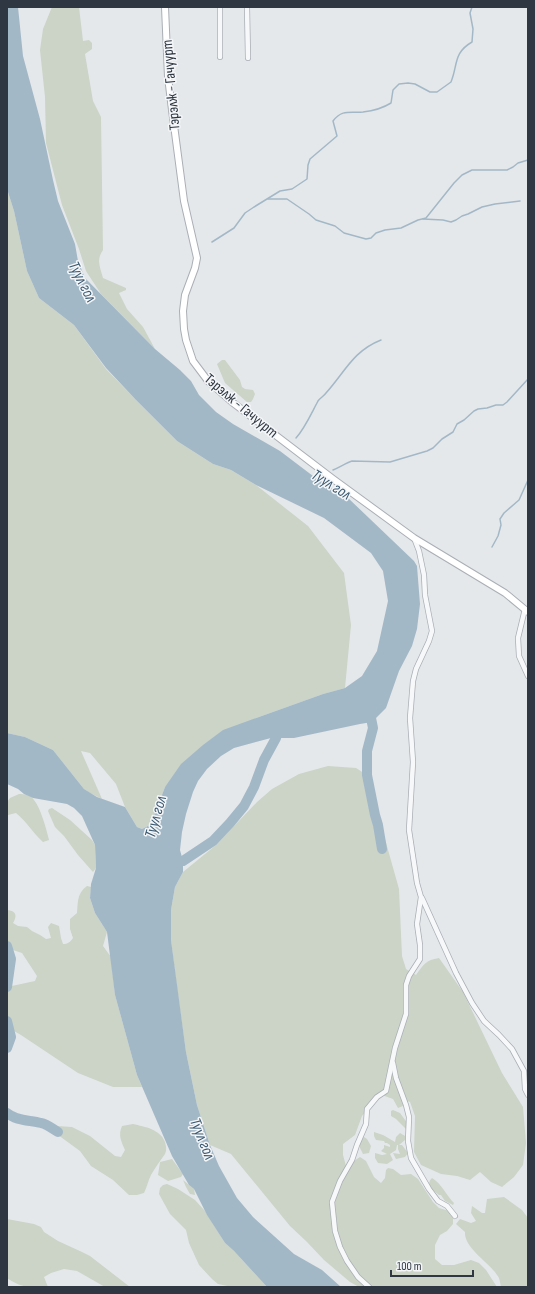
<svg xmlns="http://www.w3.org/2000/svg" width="535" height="1294" font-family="'Sofia Sans Condensed',sans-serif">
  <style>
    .green { fill: #cbd4c7 }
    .water { fill: #a3b8c7 }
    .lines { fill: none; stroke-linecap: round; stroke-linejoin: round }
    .stream { stroke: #a3b8c7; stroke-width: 1.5 }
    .river { stroke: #a3b8c7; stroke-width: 10 }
    .minor-casing { stroke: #aaafb5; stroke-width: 6 }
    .secondary-casing { stroke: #aaafb5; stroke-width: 8 }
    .minor { stroke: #f7f8f9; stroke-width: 4.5 }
    .secondary { stroke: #fff; stroke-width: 6 }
    .labels { text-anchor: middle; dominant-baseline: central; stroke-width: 3; stroke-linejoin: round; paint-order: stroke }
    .street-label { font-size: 15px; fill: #2e3742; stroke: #f4f6f8 }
    .water-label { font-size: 16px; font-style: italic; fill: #3b5972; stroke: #f4f6f8 }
  </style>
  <rect width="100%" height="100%" fill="#e5e8eb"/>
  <g class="green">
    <path d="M52,7H79L83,41L89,40L92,43V49L85,54L93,101L101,117L103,250C96,260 100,267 103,278L126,288V290L119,293L127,309L143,327L155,349L101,294L86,271L79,249L62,205L46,143L45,97L40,50L43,29Z"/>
    <path d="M7,189L14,211L27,271L39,298L74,325L106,369L136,400L177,441L213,464L231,470L256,485L308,526L344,573L351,625L345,688L323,694L256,718L165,787L151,824L142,829L137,827L125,807L116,784L90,753L81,751L102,799L90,793L84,789L53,750L25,737L7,733Z"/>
    <path d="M222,360H225L240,380L242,387L245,389L253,390L255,394L253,399L251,402H247L225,383L217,364Z"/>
    <path d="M328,766L356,768L367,775L399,889L402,956L406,969L416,975C423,965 426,960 439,958L463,992L502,1073L523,1107L526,1143L523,1165L514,1177L502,1187L491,1182L480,1172L470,1180L457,1176L441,1174L421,1165L414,1152L415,1116L410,1102L405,1100L403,1106L398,1108L393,1099L379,1094L362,1116L355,1135L343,1144V1155L346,1166L360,1157L366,1161L374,1177L381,1183L385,1178L386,1170L388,1168L393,1169L401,1175L411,1174L418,1179L433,1202L439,1208L449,1211L453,1218V1224L447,1231L440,1235L435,1245V1259L442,1265H454L471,1260L479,1263L486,1270L497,1287H359L350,1282L324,1260L307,1242L290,1226L231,1154L210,1145L197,1105L186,1052L176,981L171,940V910L175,887L183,872L216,845L257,802L272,789L299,774Z"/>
    <path d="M19,794C24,794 31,795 34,800C41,809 46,828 49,840L43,842C33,833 27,822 16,813L8,815L7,814V802L10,798Z"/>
    <path d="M52,808L70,820L92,840L95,845L96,868L93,872L78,855L64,836L55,827L48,811L49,809Z"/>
    <path d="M87,886L91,887L90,898L95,913L107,932L103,946L111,957L115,995L137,1075L142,1087H113L78,1073L21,1035L12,1030L7,1029V987L35,981L37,976L22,953L7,948V910C17,911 17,916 13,923L18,926L27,927L32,931L40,935L46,939L51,938L48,927L51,923L59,926L61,938L63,944C68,944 70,942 73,938L70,929V919L77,913C78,902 77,893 87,886Z"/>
    <path d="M393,1110L400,1113L408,1124L406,1129L396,1119L391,1116V1111Z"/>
    <path d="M133,1124C145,1127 160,1129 165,1142C166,1146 167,1150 165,1154C160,1161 155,1168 151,1175C148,1181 147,1187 144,1193L137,1195H129L113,1180L91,1166L80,1151L54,1132L55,1128L57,1126L72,1127L90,1136L115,1156L121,1157L125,1150C121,1141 118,1135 122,1126Z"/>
    <path d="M374,1132L383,1135L395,1142L396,1137L400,1133L405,1136V1140L399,1145H402L408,1153L405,1157L396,1159L393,1153L400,1154L398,1149V1145H397L396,1150L390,1154L393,1160L387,1164L378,1163L375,1158V1153L382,1155L387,1154L381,1151L384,1148V1145L390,1147V1145L387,1143H385L384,1141L376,1140L374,1136Z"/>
    <path d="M364,1137L367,1139L371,1146L369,1153L363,1154L360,1148V1138Z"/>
    <path d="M172,1159L183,1174L181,1177L168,1181L158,1175L160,1162Z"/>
    <path d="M432,1178C442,1184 446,1195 454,1203L453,1205L445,1201L441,1195H439C433,1190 425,1185 432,1178Z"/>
    <path d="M183,1180L194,1189L195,1195L190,1194L186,1187Z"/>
    <path d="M167,1184L178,1189L195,1200L205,1211L225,1243L234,1251L267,1287H232L218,1284L212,1279L199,1265L189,1243L186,1230L170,1214L159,1194L160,1188L163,1185Z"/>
    <path d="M504,1197L522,1210L528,1218V1287H501C500,1283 500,1278 497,1275C489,1262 464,1248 465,1232L456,1224L460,1219L471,1223L476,1221L471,1213L472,1206L482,1213H485L487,1199Z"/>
    <path d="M7,1219L34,1224L41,1227L44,1232L58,1241L82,1252L90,1256L130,1287H105L77,1271L64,1269L51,1273L44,1277L48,1287C30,1287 23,1289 7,1278Z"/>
  </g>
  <path class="water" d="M7,7H18L23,56L40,119L53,180L58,201L75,244L78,261L85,278L155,349L180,370L191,381L199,395L216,412L233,424L280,451L313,476L347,497L414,561L417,566L420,604L417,629L412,646L399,671L386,708L372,722L360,724L294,738H271L234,748L221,756L207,769L198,781L193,792L186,814L182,832L180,850L183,861V872L175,887L171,910V940L186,1052L197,1105L210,1145L219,1166L237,1198L253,1217L294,1254L322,1270L341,1287H267L234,1251L225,1243L207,1215L194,1189L189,1185L172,1156L137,1075L115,995L107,932L95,913L90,898L91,884L96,868L95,845L82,816L74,808L67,804L33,798L24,794L18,789L7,784V733L25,737L53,750L84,789L97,797L125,807L137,827L142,829L146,827L151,824L165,787L181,764L203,745L223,730L323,694L345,688L362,676L377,651L388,601L383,571L371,553L324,518L256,485L231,470L213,464L177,441L136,400L106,368L74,325L39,298L27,271L14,211L7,189Z"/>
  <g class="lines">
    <g class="stream">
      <path d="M268,199H287L309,214L316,220L335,226L344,233L366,239L371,238L376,233L385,230L401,228L418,220L426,218L454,183L462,175L472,170H507L513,167L518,163L528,160"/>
      <path d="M423,219L443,220L451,222L456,220L462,216L468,214L482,207L495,204L520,201"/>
      <path d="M212,242L234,228L245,213L254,207L280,191L292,189L307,179L308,165L310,159L337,136L333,121C342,109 350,113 363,112C372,111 383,108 391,103L393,90L399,84L408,83L415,84L430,92H437L451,82C458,65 453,53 472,42L473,29L470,13L472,7"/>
      <path d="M296,438C305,428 311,414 318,401C320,398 324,396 326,393C345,372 353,351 381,340"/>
      <path d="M333,470C340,467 346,463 352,461L390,462L427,451L433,448L442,439L453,432L457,424L464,420L474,411L478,409L487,408L496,405H503L507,402L528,379"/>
      <path d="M492,547L498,536L501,525L500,519L504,513L519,500L528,480"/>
    </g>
    <g class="river">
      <path d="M369,708L373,728L367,751V775L375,815L378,825L382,849"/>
      <path d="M171,861H183L213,841L230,823L244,806L254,787L264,760L276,738L280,725"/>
      <path d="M7,946L11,959L7,987"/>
      <path d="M7,1021L11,1037L7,1048"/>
      <path d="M7,1113C16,1121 30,1120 41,1123C47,1124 53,1129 58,1132"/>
    </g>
    <defs>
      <g id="minor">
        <path d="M220,7V57"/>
        <path d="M247,7L248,58"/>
        <path d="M525,609L518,638L519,656L528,676"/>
        <path d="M422,898L456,973L472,1003L484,1021L499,1035L512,1049L524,1071L525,1089L528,1095"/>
        <path d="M393,1063L396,1078L406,1105L409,1117L408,1141L411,1158L429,1189L438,1201L447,1206L455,1216"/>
        <path d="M369,1287L358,1277L347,1261L340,1247L335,1231L332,1202L340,1181L352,1160L357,1145L366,1124L367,1109L377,1097L386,1091L395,1048L406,1014V985L409,976L420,959V945L417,924L421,897L417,883L409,830L413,762L410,718L413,681L416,669L429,641L432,631L425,595L424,575L419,551L414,538"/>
      </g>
      <path id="secondary" d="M165,7L168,77L172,110L184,201L197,258L195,268L185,295L183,311L184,329L186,340L193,361L208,381L232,402L333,479L414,538L505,593L528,612"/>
    </defs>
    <use href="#minor" class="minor-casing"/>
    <use href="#secondary" class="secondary-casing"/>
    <use href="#minor" class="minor"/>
    <use href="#secondary" class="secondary"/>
  </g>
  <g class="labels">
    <g class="street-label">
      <text transform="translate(171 85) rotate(-95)">Тэрэлж - Гачуурт</text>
      <text transform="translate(241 406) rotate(40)">Тэрэлж - Гачуурт</text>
    </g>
    <g class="water-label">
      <text transform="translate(82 282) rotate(63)">Туул гол</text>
      <text transform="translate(331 485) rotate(32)">Туул гол</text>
      <text transform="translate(156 817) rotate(-74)">Туул гол</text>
      <text transform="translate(202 1139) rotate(68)">Туул гол</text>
    </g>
  </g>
  <rect width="535" height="1294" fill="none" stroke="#2e3742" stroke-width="16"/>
  <path d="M391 1270v6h82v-6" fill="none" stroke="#2e3742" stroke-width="2"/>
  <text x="397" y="1270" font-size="12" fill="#2e3742" stroke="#f4f6f8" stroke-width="3" paint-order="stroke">100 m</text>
</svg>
